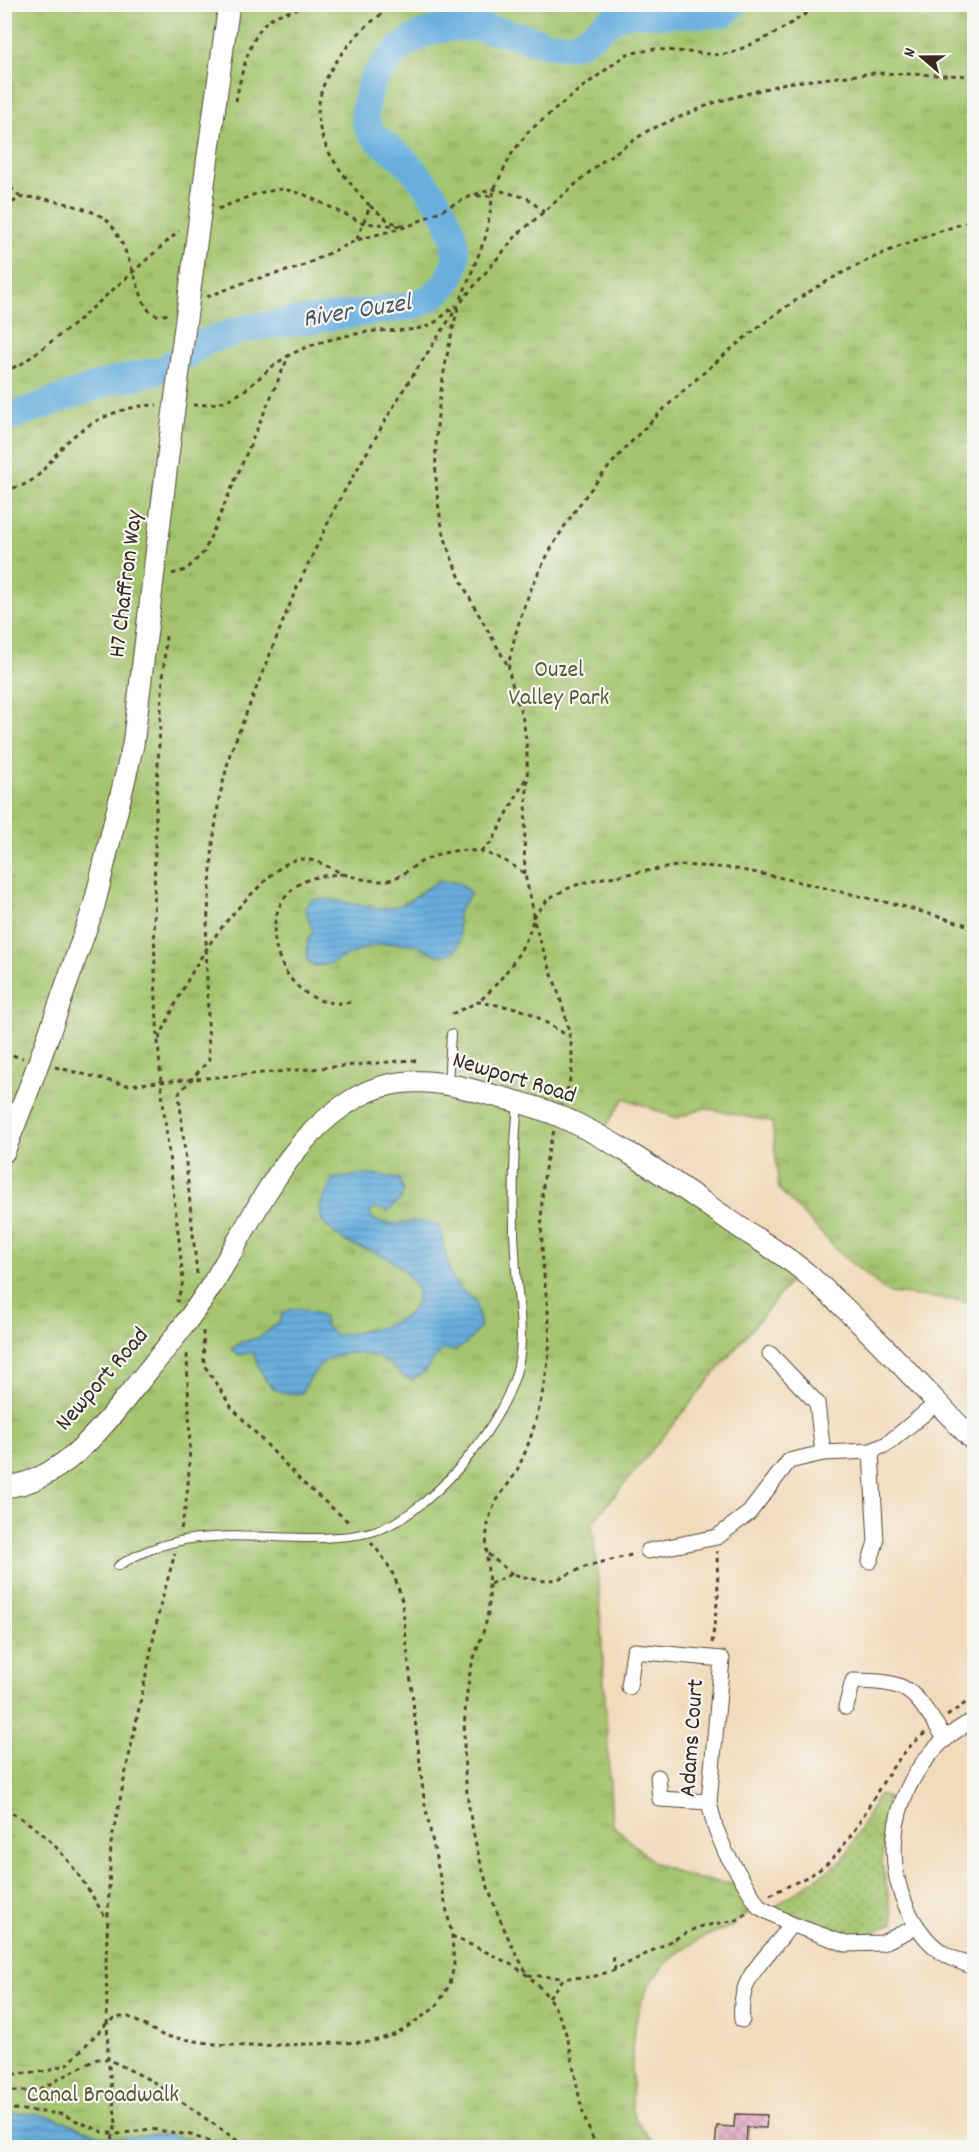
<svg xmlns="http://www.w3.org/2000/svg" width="979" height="2152" font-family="Dekko,sans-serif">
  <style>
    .grass { fill: url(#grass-dots); stroke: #6f7745; stroke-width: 1.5 }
    .park { fill: url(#park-tufts); stroke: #6f7745; stroke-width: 1.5 }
    .water { fill: url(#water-rules); stroke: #516c7e; stroke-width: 1.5 }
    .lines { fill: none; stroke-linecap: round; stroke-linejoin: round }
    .river { stroke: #67afde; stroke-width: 28 }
    .building { fill: url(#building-cross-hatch) }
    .lane-casing { stroke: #564536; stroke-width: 10 }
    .street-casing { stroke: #564536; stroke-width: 17 }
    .secondary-casing { stroke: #564536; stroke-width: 23 }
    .path { stroke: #564536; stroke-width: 3; stroke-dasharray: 4.5 4.5; stroke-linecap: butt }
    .lane { stroke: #fff; stroke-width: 8 }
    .street { stroke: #fff; stroke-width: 15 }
    .secondary { stroke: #fff; stroke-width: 21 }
    .secondary-bridge-casing { stroke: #564536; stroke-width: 23; stroke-linecap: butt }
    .path-bridge { stroke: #564536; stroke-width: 3; stroke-dasharray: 4.5 4.5; stroke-linecap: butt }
    .secondary-bridge { stroke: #fff; stroke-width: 21 }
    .labels { text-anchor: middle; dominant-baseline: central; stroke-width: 4.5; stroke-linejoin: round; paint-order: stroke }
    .street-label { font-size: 24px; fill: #3b2a1e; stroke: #f6f6f2 }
    .park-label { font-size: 24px; fill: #5a5835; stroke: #f6f6f2 }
    .water-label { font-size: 26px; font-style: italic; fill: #4a5961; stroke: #f6f6f2 }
  </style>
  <defs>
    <pattern id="grass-dots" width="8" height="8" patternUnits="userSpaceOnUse" patternTransform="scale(1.5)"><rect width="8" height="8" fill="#a3c46c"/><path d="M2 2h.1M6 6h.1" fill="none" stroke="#869f58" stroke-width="1.8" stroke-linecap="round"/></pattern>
    <pattern id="park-tufts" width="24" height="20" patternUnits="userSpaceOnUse" patternTransform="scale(1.5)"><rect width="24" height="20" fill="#a3c46c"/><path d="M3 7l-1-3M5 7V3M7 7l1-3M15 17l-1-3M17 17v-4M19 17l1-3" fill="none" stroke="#869f58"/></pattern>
    <pattern id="water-rules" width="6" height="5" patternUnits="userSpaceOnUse" patternTransform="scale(1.5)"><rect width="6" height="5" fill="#67afde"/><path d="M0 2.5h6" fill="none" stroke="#568fb3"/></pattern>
    <pattern id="building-cross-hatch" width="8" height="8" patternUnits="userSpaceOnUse" patternTransform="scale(1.5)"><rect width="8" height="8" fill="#dfa5c2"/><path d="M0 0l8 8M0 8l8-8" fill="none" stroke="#b6879d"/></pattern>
  </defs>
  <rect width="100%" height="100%" fill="#f6f6f2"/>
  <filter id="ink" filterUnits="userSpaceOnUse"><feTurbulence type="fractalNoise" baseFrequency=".0167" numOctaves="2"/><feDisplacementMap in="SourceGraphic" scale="12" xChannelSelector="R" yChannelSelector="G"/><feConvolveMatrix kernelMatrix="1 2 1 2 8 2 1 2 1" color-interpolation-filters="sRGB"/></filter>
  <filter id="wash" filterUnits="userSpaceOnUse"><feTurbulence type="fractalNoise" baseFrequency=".008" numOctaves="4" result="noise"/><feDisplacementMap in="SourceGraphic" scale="24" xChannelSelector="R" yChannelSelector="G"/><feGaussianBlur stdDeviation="1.35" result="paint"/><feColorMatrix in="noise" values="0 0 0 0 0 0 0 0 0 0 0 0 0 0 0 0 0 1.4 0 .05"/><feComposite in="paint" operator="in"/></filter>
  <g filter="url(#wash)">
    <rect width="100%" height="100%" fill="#f2dbbb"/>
    <path class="grass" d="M879,1794L888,1797L882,1864L894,1923L858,1938L774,1907L843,1860Z"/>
    <path class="park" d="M10,5H974V1302L889,1293L843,1256L779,1189L772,1122L705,1108L676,1118L624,1098L600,1136L803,1270L790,1282L592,1523L599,1590L612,1824L653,1862L688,1877L744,1886L759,1907L737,1920L734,1926C658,1948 629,1996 632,2073C633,2086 630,2102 634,2115C637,2125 651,2138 658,2147L216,2148L176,2136L153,2134L119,2138L104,2136L49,2116L5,2114L4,101L12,97Z"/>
    <g class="water">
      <path d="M438,882C451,882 465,880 470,895C466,901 459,907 458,914C455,928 467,941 452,952C440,960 430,951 418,946C409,943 392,943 382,944C356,947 335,967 313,966L306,958L308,939L313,932L305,908L311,900C339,895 365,912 393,907C410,904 422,889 438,882Z"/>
      <path d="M379,1175L399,1179L404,1191L400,1200L388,1211L374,1208L370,1213L374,1220C399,1231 409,1215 438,1225C452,1258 440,1280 475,1300L481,1326L469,1341L455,1351L443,1350C428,1361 432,1370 411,1380C399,1376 395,1367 385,1361C366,1350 336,1349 319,1366C312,1373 307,1385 301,1393C269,1397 263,1378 253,1352L238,1355L232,1349C240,1339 253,1342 263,1335C269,1330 272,1326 279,1323L283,1312L298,1308L323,1316L326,1327L336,1335C375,1332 454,1315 398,1265C385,1253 367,1251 351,1244C340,1240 331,1230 322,1222L320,1206L333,1179L360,1175Z"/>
      <path d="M25,2113L49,2116L104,2136L119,2138L153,2134L176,2136L216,2147L101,2145L5,2147V2114Z"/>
    </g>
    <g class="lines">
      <path class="river" d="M4,419L105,383L165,369L205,342L248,328L413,306C492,275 445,203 405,161C393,149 371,139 366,123C363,114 367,96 370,87C375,73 387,61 397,51C430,20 475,24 517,35C532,40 549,46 565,46C590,45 601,21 624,14C632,11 646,14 655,14C678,14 700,15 723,14L734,4"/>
    </g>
    <g id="blocks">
      <path class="building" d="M735,2114L767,2115L766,2128L747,2127L746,2148H715L717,2126L734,2127Z"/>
    </g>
  </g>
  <g filter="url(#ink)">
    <use href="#blocks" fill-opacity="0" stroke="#564536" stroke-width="1.5"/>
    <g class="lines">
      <defs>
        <g id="lane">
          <path d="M448,1083L451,1034"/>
          <path d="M118,1566C184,1524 247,1539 320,1538C341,1537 363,1536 383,1528C437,1506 509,1419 519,1361C524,1332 518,1300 516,1271C512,1215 513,1159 518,1103"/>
        </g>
        <g id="street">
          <path d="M770,1354L817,1403L823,1453"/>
          <path d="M648,1551L717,1537L749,1513L789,1461L823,1453L871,1451L887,1444L937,1403"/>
          <path d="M870,1561L876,1542L871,1451"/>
          <path d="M629,1687L634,1651L722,1659L709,1802L715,1827L726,1853L759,1907L791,1924L846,1944L882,1943L916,1927"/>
          <path d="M846,1707L853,1681C915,1681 912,1692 946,1739"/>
          <path d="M974,1720C907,1753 875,1837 906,1906C914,1924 925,1940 941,1952C951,1959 964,1963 974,1967"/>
          <path d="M658,1777L660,1799L709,1802"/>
          <path d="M742,2020C737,1973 769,1959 791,1924"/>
        </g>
        <g id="secondary">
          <path d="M203,192L229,4"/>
          <path d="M49,1034L94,906L133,745L170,439"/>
          <path d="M4,1152L30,1086"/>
          <path d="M4,1487C58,1483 99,1432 130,1393C158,1358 187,1324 211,1286C254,1219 285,1137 359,1096C399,1074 442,1081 484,1093C508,1099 533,1105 557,1115C620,1142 676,1184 732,1222C756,1239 784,1254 806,1273C866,1325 919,1384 974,1441"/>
        </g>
      </defs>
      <use href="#lane" class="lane-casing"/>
      <use href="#street" class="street-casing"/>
      <use href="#secondary" class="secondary-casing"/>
      <g class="path">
        <path d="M950,4L974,8"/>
        <path d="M236,101C240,78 251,27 275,16C285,12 296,11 306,4"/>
        <path d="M4,181L21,198"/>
        <path d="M477,196H493"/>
        <path d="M370,206L390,222L407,226"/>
        <path d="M4,207C10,204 16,200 21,198C38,194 97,209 109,222C126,242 135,282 146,307C152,315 158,317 168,314"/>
        <path d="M218,209L258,193L283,189L303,194L363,223L401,226"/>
        <path d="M357,239L370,206C327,158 295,117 340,56C356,34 374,17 398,4"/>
        <path d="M207,297L248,281L298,268L357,240L409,226L473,195L494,189L527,198L544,212"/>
        <path d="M461,299L486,236L494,189L512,153L529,131L580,89L627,54L655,49L720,55L734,52L772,35L822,4"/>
        <path d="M458,308C440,377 426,465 444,534C456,581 485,624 508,666"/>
        <path d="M4,372L23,363L72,326L179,231"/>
        <path d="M193,405C251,406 253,370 300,350C323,340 351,334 376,331C394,330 413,332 430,325C439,321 448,311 456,305"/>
        <path d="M4,489C38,487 44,466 65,444C87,421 124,405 157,405"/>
        <path d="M172,574L186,570L204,552L289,355"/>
        <path d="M166,636C156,771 150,906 158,1041C163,1122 176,1201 183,1282L177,1302"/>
        <path d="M481,851L492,842L527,776"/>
        <path d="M343,874C358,878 372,883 388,880C403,877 412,866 425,860C463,842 493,850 525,874C527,887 533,902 533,916C533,940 497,988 478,1002"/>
        <path d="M525,874C522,822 533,771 523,720C520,706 507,675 509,663C531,541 618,447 708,369C740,341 773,314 809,292C860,260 917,238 974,220"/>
        <path d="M452,1014L478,1002L516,1008L532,1014L568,1036"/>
        <path d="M159,1039C188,976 210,932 262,884C272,874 285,861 300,859C314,858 330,868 343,874C327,875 311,876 298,885C247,919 285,1015 350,1002"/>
        <path d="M4,1053L23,1058"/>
        <path d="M55,1067L126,1085L412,1060L420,1062"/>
        <path d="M565,1100C567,1089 571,1078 572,1068C575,1020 545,964 533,917L549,898L573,886L597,879L683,865L731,868L778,877L902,906L974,927"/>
        <path d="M554,1131C539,1176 540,1229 544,1275C547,1304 552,1333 548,1361C543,1396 534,1435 519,1466C512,1482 496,1497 491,1513C480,1544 493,1580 488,1612C485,1634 474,1652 470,1673C452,1774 476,1888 528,1975L564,1978"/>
        <path d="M197,1274L179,1093L209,1060L206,940L213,843L219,799L230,754L294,594L337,504L402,392L460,303L517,235L600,163L649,130L713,103L786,83L875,73L974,76"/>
        <path d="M203,1331L204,1365L232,1408L303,1483L351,1524"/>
        <path d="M181,1529C195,1469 188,1411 187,1351"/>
        <path d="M488,1554L512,1574"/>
        <path d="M490,1584L512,1574L542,1581L558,1579L587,1566L635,1554"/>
        <path d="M712,1643L718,1595L717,1551"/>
        <path d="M947,1716L974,1697"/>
        <path d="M4,1809C53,1832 79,1873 105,1917"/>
        <path d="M770,1895C790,1884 818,1875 833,1858C869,1819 882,1766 925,1733"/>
        <path d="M452,1936C474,1947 512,1962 529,1977C572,2014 569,2054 581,2105C584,2119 591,2134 597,2148"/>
        <path d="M613,1957L615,1970"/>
        <path d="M549,1997L564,1978L592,1977L615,1970L698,1927L737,1920L746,1914"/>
        <path d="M4,2075L48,2071L69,2063L108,2022L118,2017H129L164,2036L215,2044L249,2046L370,2042L397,2034L436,2007L450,1984L454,1965L452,1936L424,1800L402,1602C397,1578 387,1560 371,1543"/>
        <path d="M4,2091H36L97,2059H108L152,2081L248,2148"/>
        <path d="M4,2108L61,2114L103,2132L118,2134L150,2129L191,2135L227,2148"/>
        <path d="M116,2123L108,2059L106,1960L111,1843L160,1607L175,1553"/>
      </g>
      <use href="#lane" class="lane"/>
      <use href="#street" class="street"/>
      <use href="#secondary" class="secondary"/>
      <defs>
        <g id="secondary-bridge">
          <path d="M170,439L203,192"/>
          <path d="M30,1086L49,1034"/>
        </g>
      </defs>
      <use href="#secondary-bridge" class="secondary-bridge-casing"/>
      <path class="path-bridge" d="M110,2148L116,2123"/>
      <use href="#secondary-bridge" class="secondary-bridge"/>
    </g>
  </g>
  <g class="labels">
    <g class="street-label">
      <text transform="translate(127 584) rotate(-83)">H7 Chaffron Way</text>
      <text transform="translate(514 1079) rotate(17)">Newport Road</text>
      <text transform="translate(103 1380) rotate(-49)">Newport Road</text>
      <text transform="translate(693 1738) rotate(-86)">Adams Court</text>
    </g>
    <g class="park-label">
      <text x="559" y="671">Ouzel<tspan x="559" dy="28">Valley Park</tspan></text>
      <text x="103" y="2096">Canal Broadwalk</text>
    </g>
    <g class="water-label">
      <text transform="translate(357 312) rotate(-9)">River Ouzel</text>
    </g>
  </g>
  <rect width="979" height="2152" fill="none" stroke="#f6f6f2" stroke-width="24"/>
  <g transform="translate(922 57) rotate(290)" stroke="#f6f6f2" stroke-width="4.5" paint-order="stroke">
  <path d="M0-4.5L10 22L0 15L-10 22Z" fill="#3b2a1e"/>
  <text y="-9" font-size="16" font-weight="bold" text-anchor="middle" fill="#3b2a1e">N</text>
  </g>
</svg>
